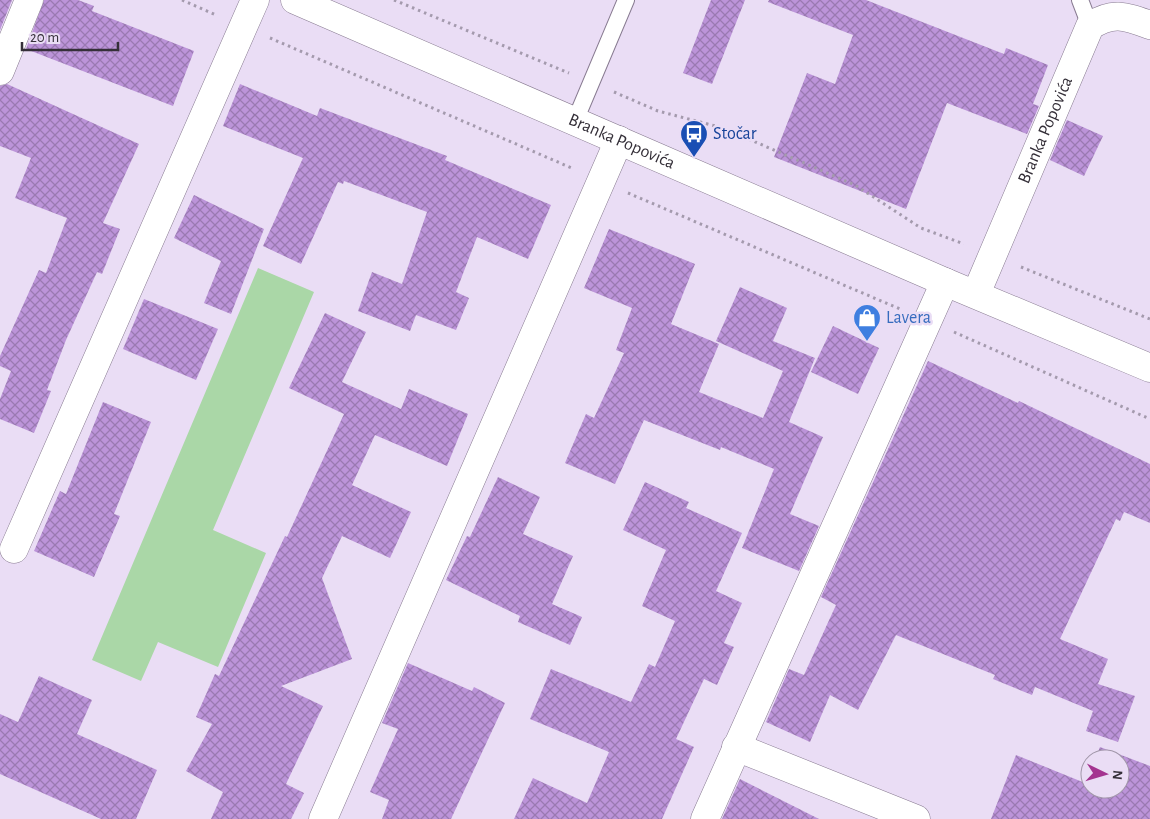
<svg xmlns="http://www.w3.org/2000/svg" width="1150" height="819" font-family="'Alegreya Sans',sans-serif">
  <style>
    .green { fill: #aad7a7 }
    .building { fill: url(#building-cross-hatch) }
    .lines { fill: none; stroke-linecap: round; stroke-linejoin: round }
    .service-casing { stroke: #887b91; stroke-width: 18 }
    .minor-casing { stroke: #887b91; stroke-width: 29 }
    .primary-casing { stroke: #887b91; stroke-width: 29 }
    .path { stroke: #a49aad; stroke-width: 3; stroke-dasharray: 2.5 4; stroke-linecap: butt }
    .service { stroke: #fff; stroke-width: 16 }
    .minor { stroke: #fff; stroke-width: 28 }
    .primary { stroke: #fff; stroke-width: 28 }
    .labels { text-anchor: middle; dominant-baseline: central; stroke-width: 5; stroke-linejoin: round; paint-order: stroke }
    .street-label { font-size: 18px; fill: #342f38; stroke: #eaddf5 }
    .transit-label { font-size: 18px; fill: #164399; stroke: #eaddf5; text-anchor: start }
    .shop-label { font-size: 18px; fill: #366cbe; stroke: #eaddf5; text-anchor: start }
  </style>
  <defs>
    <pattern id="building-cross-hatch" width="8" height="8" patternUnits="userSpaceOnUse" patternTransform="scale(1.25)"><rect width="8" height="8" fill="#bc94d9"/><path d="M0 0l8 8M0 8l8-8" fill="none" stroke="#9a79b1"/></pattern>
  </defs>
  <rect width="100%" height="100%" fill="#eaddf5"/>
  <path class="green" d="M258,268L314,292L213,530L266,553L218,667L158,642L141,681L92,660Z"/>
  <g class="building">
    <path d="M0,0H12L0,30Z"/>
    <path d="M44,0H78L94,6L92,11L194,51L173,106L26,49Z"/>
    <path d="M711,0H745L712,84L683,73Z"/>
    <path d="M769,0H866L1004,54L1006,48L1048,65L1033,104L1039,106L1027,134L947,103L906,209L774,157L807,73L835,84L853,35L768,2Z"/>
    <path d="M7,84L139,144L103,223L120,229L102,274L97,272L66,340L47,390L51,391L34,433L0,419V399L11,371L0,366V356L39,270L46,273L67,218L15,198L31,158L0,146V86Z"/>
    <path d="M240,84L317,116L320,108L447,156L445,160L551,205L528,259L477,237L456,292L469,298L456,330L416,315L410,331L358,311L372,272L402,284L427,212L344,181L343,184L338,182L301,264L263,246L303,158L223,126Z"/>
    <path d="M1067,120L1103,136L1084,176L1050,160Z"/>
    <path d="M194,195L264,229L231,314L204,303L221,261L174,238Z"/>
    <path d="M609,229L695,264L671,324L719,344L699,392L763,418L783,371L716,341L740,287L787,308L773,341L815,358L789,422L823,437L790,514L819,526L799,571L742,548L774,469L721,447L720,450L644,420L615,484L565,463L586,414L594,418L624,353L616,350L632,308L584,288Z"/>
    <path d="M144,299L218,329L196,380L123,349Z"/>
    <path d="M325,313L366,332L342,382L401,409L409,389L468,414L447,466L375,435L352,485L411,512L390,558L342,536L322,578L352,659L281,686L323,706L286,784L304,793L291,819H211L223,792L186,771L212,724L196,717L215,674L219,676L285,536L287,537L344,414L289,388Z"/>
    <path d="M833,326L879,348L858,394L811,372Z"/>
    <path d="M928,361L1018,403L1019,401L1150,464V523L1124,512L1120,521L1116,519L1060,639L1108,659L1098,684L1135,696L1118,742L1086,731L1093,711L1035,687L1032,695L993,679L995,675L896,635L858,710L830,695L810,742L766,722L789,669L804,675L836,605L821,597Z"/>
    <path d="M103,402L151,422L114,514L120,516L94,577L34,551L60,491L66,494Z"/>
    <path d="M498,477L540,497L523,534L573,556L552,604L582,617L570,645L518,622L520,616L446,580L467,536L470,537Z"/>
    <path d="M645,482L689,502L686,508L742,533L716,591L742,603L724,643L734,647L717,685L704,679L676,739L694,747L662,819H514L533,778L587,803L609,752L530,719L551,669L631,702L649,664L655,667L675,621L642,606L666,550L623,530Z"/>
    <path d="M408,663L472,691L474,687L505,703L451,819H382L389,800L370,792L398,729L382,723Z"/>
    <path d="M39,676L92,700L77,734L157,770L136,819H101L0,774V714L18,722Z"/>
    <path d="M1100,747L1150,766V819H991L1016,755L1085,783L1090,771V789H1120V759H1095Z"/>
    <path d="M740,779L819,819H722Z"/>
  </g>
  <g class="lines">
    <defs>
      <g id="service">
        <path d="M1080,0L1090,26"/>
        <path d="M575,121L626,0"/>
      </g>
      <g id="minor">
        <path d="M0,71L29,0"/>
        <path id="s1" d="M976,294L1090,26C1113,11 1125,16 1150,25"/>
        <path d="M14,549L255,0"/>
        <path d="M736,747L916,819"/>
        <path d="M323,819L619,140"/>
        <path d="M705,819L945,282"/>
      </g>
      <g id="primary">
        <path id="s2" d="M295,0L945,282L1150,368"/>
      </g>
    </defs>
    <use href="#service" class="service-casing"/>
    <use href="#minor" class="minor-casing"/>
    <use href="#primary" class="primary-casing"/>
    <g class="path">
      <path d="M182,0L216,15"/>
      <path d="M394,0L569,73"/>
      <path d="M270,38L574,169"/>
      <path d="M614,92L658,111L723,128L855,185L921,228L964,244"/>
      <path d="M628,193L900,309"/>
      <path d="M1021,267L1150,319"/>
      <path d="M954,332L1150,419"/>
    </g>
    <use href="#service" class="service"/>
    <use href="#minor" class="minor"/>
    <use href="#primary" class="primary"/>
  </g>
  <defs>
    <symbol id="bus-pin" viewBox="-11 -11 22 30"><path d="M0 17L-7.5 6A9.5 9.5 0 1 1 7.5 6Z" fill="#1a4fb4" stroke="#eaddf5"/><path d="M-5-6H5V4H4V6H2V4H-2V6H-4V4H-5ZM-3.5-4V0h7V-4ZM-3.5 1.2v1.5H-2V1.2ZM2 1.2v1.5H3.5V1.2Z" fill="#fff"/></symbol>
    <symbol id="shop-pin" viewBox="-11 -11 22 30"><path d="M0 17L-7.5 6A9.5 9.5 0 1 1 7.5 6Z" fill="#3f7fe0" stroke="#eaddf5"/><path d="M-5-2.5h2.3a2.7 3.5 0 0 1 5.4 0H5L5.5 6h-11ZM-1.5-2.5h3a1.5 2.3 0 0 0-3 0Z" fill="#fff"/></symbol>
  </defs>
  <g fill-rule="evenodd">
    <use href="#bus-pin" x="678" y="118" width="32" height="43"/>
    <use href="#shop-pin" x="851" y="302" width="32" height="43"/>
  </g>
  <g class="labels">
    <g class="street-label">
      <text stroke="none"><textPath href="#s1" startOffset="178">Branka Popovića</textPath></text>
      <text stroke="none"><textPath href="#s2" startOffset="356">Branka Popovića</textPath></text>
    </g>
    <g class="transit-label">
      <text x="713" y="134">Stočar</text>
    </g>
    <g class="shop-label">
      <text x="886" y="318">Lavera</text>
    </g>
  </g>
  <g transform="translate(1105 774) rotate(95)"><circle r="24" fill="#eaddf5" stroke="#a197a9"/>
  <path d="M0-4L9 19L0 12L-9 19Z" fill="#a43490"/>
  <text y="-8" font-size="14" font-weight="bold" text-anchor="middle" fill="#342f38">N</text>
  </g>
  <path d="M22 42v8h96v-8" fill="none" stroke="#342f38" stroke-width="2.5"/>
  <text x="30" y="42" font-size="15" fill="#342f38" stroke="#eaddf5" stroke-width="4" paint-order="stroke">20 m</text>
</svg>
